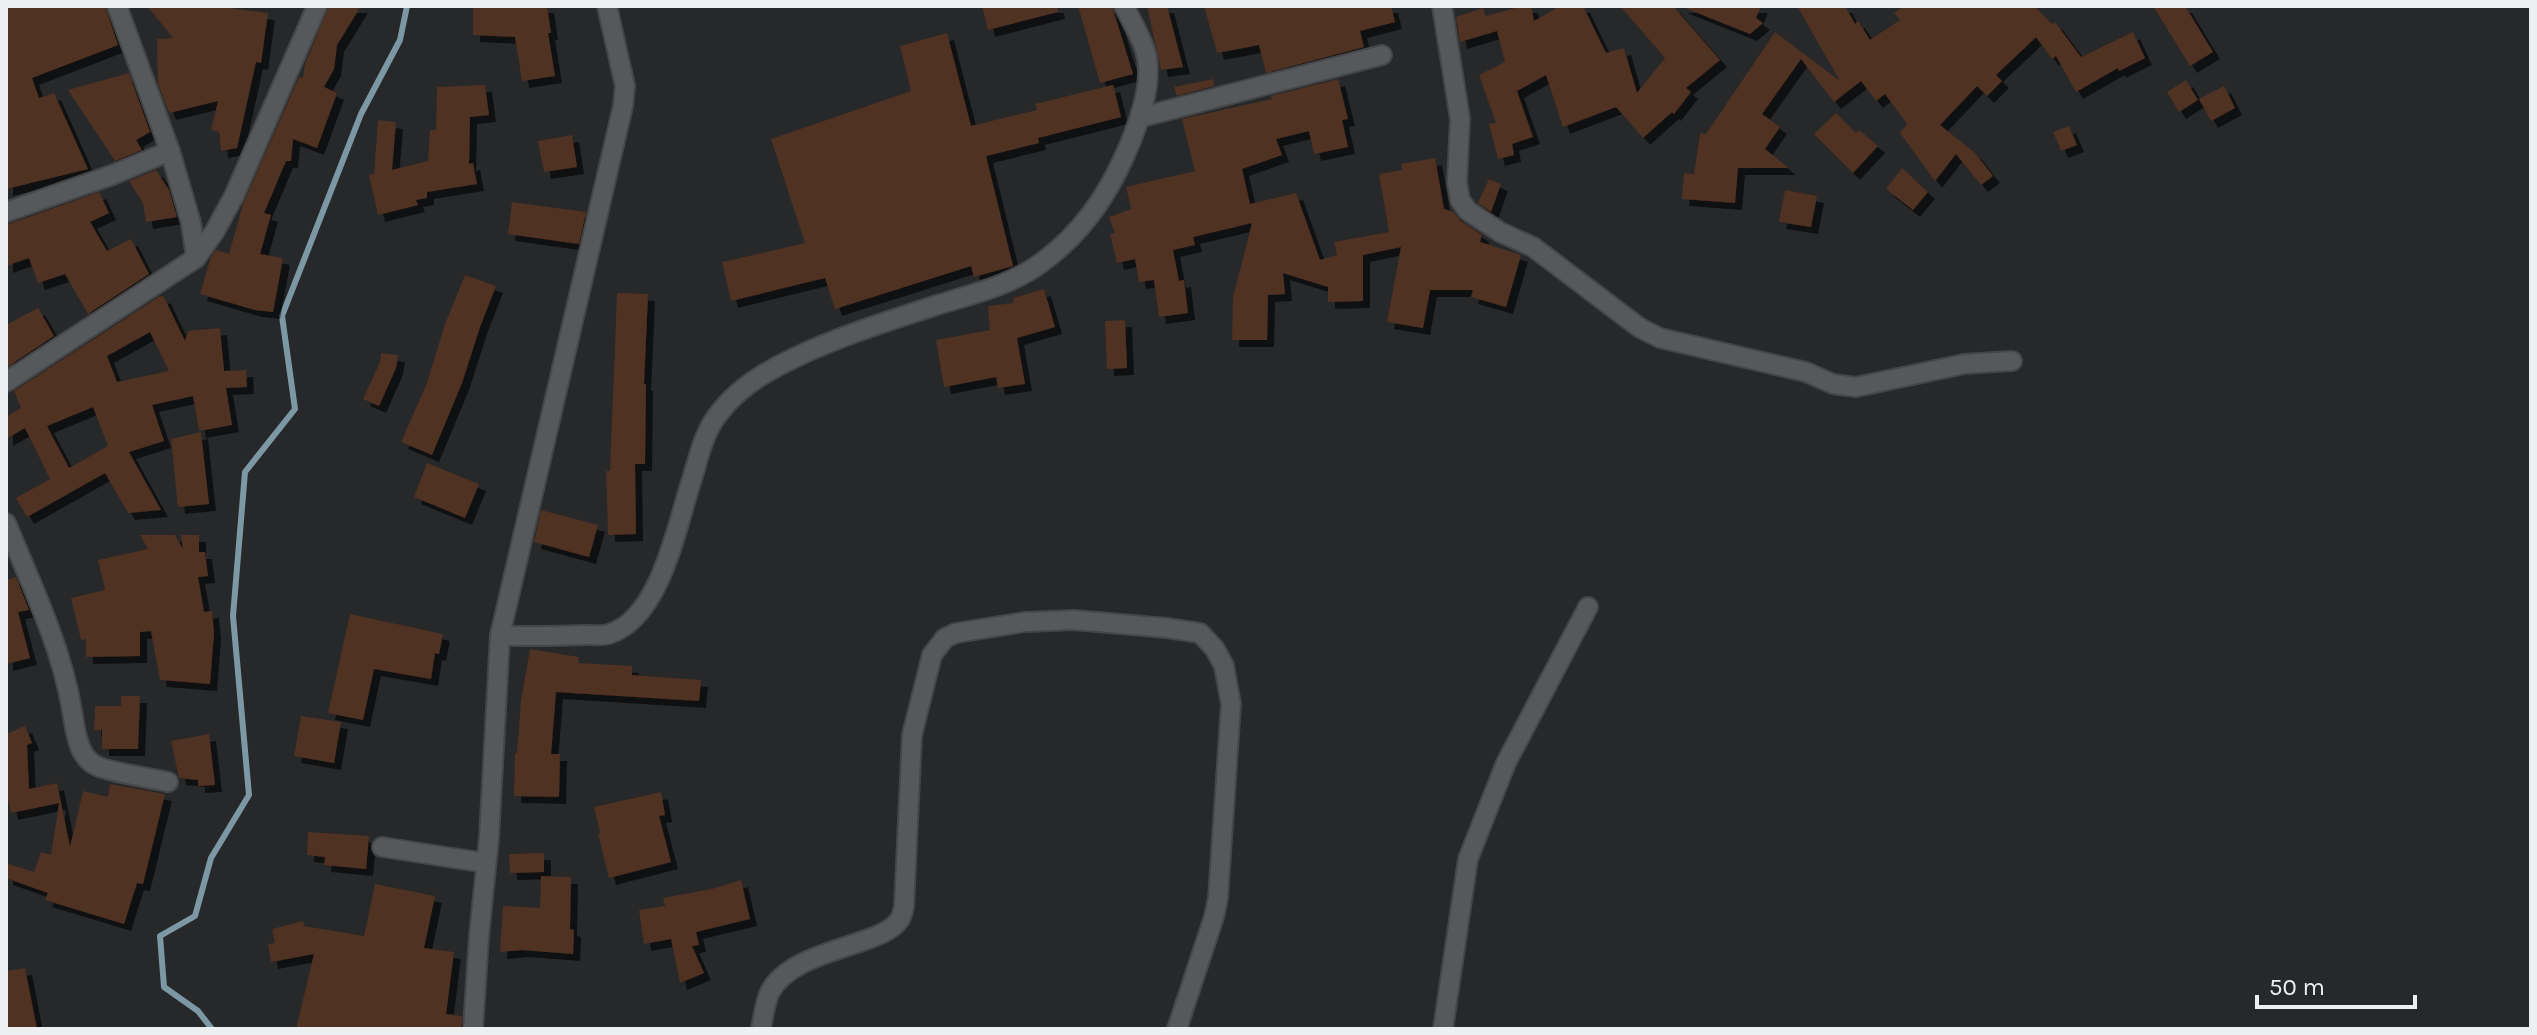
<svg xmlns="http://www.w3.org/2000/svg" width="2537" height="1035" font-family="Karla,sans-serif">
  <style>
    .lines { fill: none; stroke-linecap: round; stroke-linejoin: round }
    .stream { stroke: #7c98a4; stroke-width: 6 }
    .building { fill: #4f3022; fill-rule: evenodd; filter: url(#shadow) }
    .minor-casing { stroke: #454648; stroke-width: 22 }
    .minor { stroke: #56595b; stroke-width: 18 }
  </style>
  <defs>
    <filter id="shadow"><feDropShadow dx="7" dy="7" stdDeviation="0" flood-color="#0009"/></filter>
  </defs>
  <rect width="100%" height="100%" fill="#26282a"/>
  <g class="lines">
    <path class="stream" d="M212,1029L198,1011L164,987L160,936L195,916L211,858L249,795L233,616L245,472L295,409L282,316L361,114L400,40L407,6"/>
  </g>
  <g class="building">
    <path d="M6,6H105L118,45L32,78L39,98L54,93L88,169L6,189Z"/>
    <path d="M147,6H215L268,13L261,63L256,62L237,148L221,151L219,132L211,130L218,101L169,113L158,84L157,39L173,38Z"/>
    <path d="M329,6H361L337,45L334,69L324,87L337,93L317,148L293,139L291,161H286L264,213L271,215L260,254L283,258L273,312L255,310L200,294L211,257L216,250L229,254L243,204L299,77L303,78L305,64Z"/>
    <path d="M473,6H547L551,33H548L555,76L522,81L515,37L473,35Z"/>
    <path d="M982,6H1057L1058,12L988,30Z"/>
    <path d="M1078,6H1112L1133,74L1100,83Z"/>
    <path d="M1147,6H1167L1183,67L1161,70Z"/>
    <path d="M1204,6H1391L1395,22L1360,31L1364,47L1266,73L1259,45L1217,53Z"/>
    <path d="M1523,6H1531L1534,21L1560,6H1583L1606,53L1624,48L1637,93L1665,58L1620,6H1673L1720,60L1686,88L1691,92L1674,114L1672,112L1643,138L1616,107L1563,127L1546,75L1517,91L1533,137L1512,144L1514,155L1498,159L1489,124L1496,123L1479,75L1505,62L1497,31L1460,42L1456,17L1483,8L1486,16Z"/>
    <path d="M1680,6H1761L1756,18L1763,23L1750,34Z"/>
    <path d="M1797,6H1845L1855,24L1858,21L1870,40L1900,20L1894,13L1904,6H2034L2052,24L2055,22L2081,57L2133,32L2145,58L2119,71L2118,68L2076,92L2056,56L2052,59L2036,37L1996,75L2002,81L1987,96L1977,86L1940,125L1975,153L1993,176L1981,185L1956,154L1935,181L1900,133L1907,124L1885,94L1876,101L1861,81L1834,102L1801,59L1762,114L1780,127L1765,149L1789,168H1738L1735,203L1682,199L1684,173L1694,174L1700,133L1706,134L1775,32L1840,81Z"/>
    <path d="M2153,6H2185L2213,52L2190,66Z"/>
    <path d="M947,33L971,126L1037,110L1035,104L1113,85L1121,117L1038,138L1039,143L986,156L1013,266L974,277L971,266L835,309L825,278L731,301L722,262L805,243L771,139L911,91L900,46Z"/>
    <path d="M129,73L150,132L136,140L142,150L115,161L68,90Z"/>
    <path d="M1213,79L1214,86L1177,96L1174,87Z"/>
    <path d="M1338,79L1348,119L1342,120L1348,147L1314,154L1309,131L1276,139L1282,155L1242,169L1250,204L1296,193L1320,260L1337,255L1334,242L1389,232L1379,174L1402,170L1401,164L1435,158L1444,209L1454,212L1461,221L1482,235L1480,242L1521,255L1506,307L1471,297L1473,290H1430L1423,328L1387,322L1401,247L1363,255V301L1328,302V287L1283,273L1285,294L1268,295L1267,340H1232L1233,297L1252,223L1193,237L1195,245L1173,250L1179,281L1184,280L1188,313L1159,317L1154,280L1139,282L1135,259L1117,263L1110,234L1115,233L1109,217L1131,209L1126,187L1195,171L1182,119L1272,99L1271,96Z"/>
    <path d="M2186,80L2198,100L2179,112L2167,92Z"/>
    <path d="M485,85L489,115L470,117L469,164L473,163L477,184L427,192V198L416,200L418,205L378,215L369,175L374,174L378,120L396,122L392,170L428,161L430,130H436L437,87Z"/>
    <path d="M2224,86L2235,108L2211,121L2199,99Z"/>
    <path d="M1836,113L1856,133L1859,130L1878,146L1853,173L1814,134Z"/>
    <path d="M2069,126L2077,145L2061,151L2053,132Z"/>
    <path d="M572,135L577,167L544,172L538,141Z"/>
    <path d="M1902,168L1928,192L1913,210L1886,189Z"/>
    <path d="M156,170L169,190L177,217L146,222L143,203L129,181Z"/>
    <path d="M1489,179L1501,184L1491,212L1478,203Z"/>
    <path d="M1785,190L1817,196L1811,227L1779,222Z"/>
    <path d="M99,192L109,213L90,222L107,251L131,239L149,274L88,314L65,274L38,283L29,258L6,266V225Z"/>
    <path d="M512,202L586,212L579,244L508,234Z"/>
    <path d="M465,275L496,286L480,327L462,383L432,455L401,442L427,383L445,324Z"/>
    <path d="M1044,289L1055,327L1017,338L1025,384L998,388L996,377L944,387L936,340L990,330L988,306L1014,303L1013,298Z"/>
    <path d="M617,293L648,294L644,384H646L645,464H635L636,534L608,535L606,471H610Z"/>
    <path d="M160,296L164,297L185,341L188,331L220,328L224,371L246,370L247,387L226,388L232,425L199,431L193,396L152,405L164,441L129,452L161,510L128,513L105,473L27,517L16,498L50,479L25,428L6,439V417L21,408L14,391ZM150,332L169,371L117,382L107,356ZM93,407L108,446L69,468L47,426Z"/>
    <path d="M38,308L54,336L6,368V325Z"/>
    <path d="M1125,320L1127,368L1107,369L1105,321Z"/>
    <path d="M381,353L398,355L396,368L379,406L363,399L380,362Z"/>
    <path d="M201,432L209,504L178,507L171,439Z"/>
    <path d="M427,463L479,484L465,518L414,497Z"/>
    <path d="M541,510L598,525L589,557L534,542Z"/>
    <path d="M140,535H175L183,549L181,535H199V552H205L208,576L198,577L204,612L212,611L214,633L210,684L160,680L151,631L140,632V656L86,657V639L81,640L71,598L105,590L98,560L148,549Z"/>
    <path d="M16,577L29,610L18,612L30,658L6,664V580Z"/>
    <path d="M350,614L443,634L439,654L435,653L431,679L374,669L363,720L328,713Z"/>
    <path d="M530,649L579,657L578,663L632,666V675L701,680L699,701L556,692L551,754H560L559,797L514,796L515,753H517L521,700Z"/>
    <path d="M121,696H140L138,749H102V730H94L95,706H121Z"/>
    <path d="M301,716L341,722L334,763L294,756Z"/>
    <path d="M25,726L32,743L27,745L29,789L57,783L70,847L83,791L108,797L110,784L165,794L143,884L137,883L124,924L45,900L48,893L6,878V863L34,872L41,852L51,855L59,803L11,813L6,789V734Z"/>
    <path d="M209,734L215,785L198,786V780L179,778L171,741Z"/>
    <path d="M661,792L665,815L659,816L671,862L609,878L598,834L600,833L594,807Z"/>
    <path d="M308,832L369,836L366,869L324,865L325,857L307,855Z"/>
    <path d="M544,853V872L510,873L509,854Z"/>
    <path d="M541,876L571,877L570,929L574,930L573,954L522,950L500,952L503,906L540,908Z"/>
    <path d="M741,880L750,919L696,932L699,945L692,946L704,973L680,983L671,939L644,944L639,910L665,906L663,898L716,888Z"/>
    <path d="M375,884L435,896L424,948L454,952L446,1014L462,1016L461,1029H296L314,954L271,962L268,944L275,943L272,929L303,921L304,926L364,936Z"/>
    <path d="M25,968L37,1029H7L6,971Z"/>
  </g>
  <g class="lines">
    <defs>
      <g id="minor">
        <path d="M117,6L170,151L191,223L196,258"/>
        <path d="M1442,6L1460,119L1457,182L1460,200L1468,211L1500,232L1533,247L1640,328L1660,338L1806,372L1833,384L1856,387L1964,364L2012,361"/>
        <path d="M1142,117L1382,55"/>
        <path d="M6,212L112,175L170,151"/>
        <path d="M6,382L196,258L215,231L234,196L317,6"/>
        <path d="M6,523C31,584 61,645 72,710C75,728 77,755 95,765C107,772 152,778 168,782"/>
        <path d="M500,635L623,106L625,86L607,6"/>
        <path d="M382,847L486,863"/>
        <path d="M473,1029L479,936L489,838L500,635C528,637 556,636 585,635C592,635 602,636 609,634C661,618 677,524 692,479C699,456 704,431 720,412C742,383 776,366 809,351C850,333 891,320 934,306C972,294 1014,285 1045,260C1081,233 1107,196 1125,155C1138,126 1155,81 1145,50C1140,35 1131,20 1124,6"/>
        <path d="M761,1029C763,1018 765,1002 770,992C792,948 884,947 900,919C902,915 903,911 904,907L912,735L932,655L945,638L956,633L1025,622L1074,620L1167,628L1200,633L1215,649L1224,666L1231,704L1218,898L1214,917L1177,1029"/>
        <path d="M1443,1029L1468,859L1506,763L1588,607"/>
      </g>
    </defs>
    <use href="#minor" class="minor-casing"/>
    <use href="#minor" class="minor"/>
  </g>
  <rect width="2537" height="1035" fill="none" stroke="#eeeff1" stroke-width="16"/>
  <path d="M2257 995v12h158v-12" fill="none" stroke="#eeeff1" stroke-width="4"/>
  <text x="2269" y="995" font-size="24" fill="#eeeff1" stroke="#26282a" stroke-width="6" paint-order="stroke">50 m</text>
</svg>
